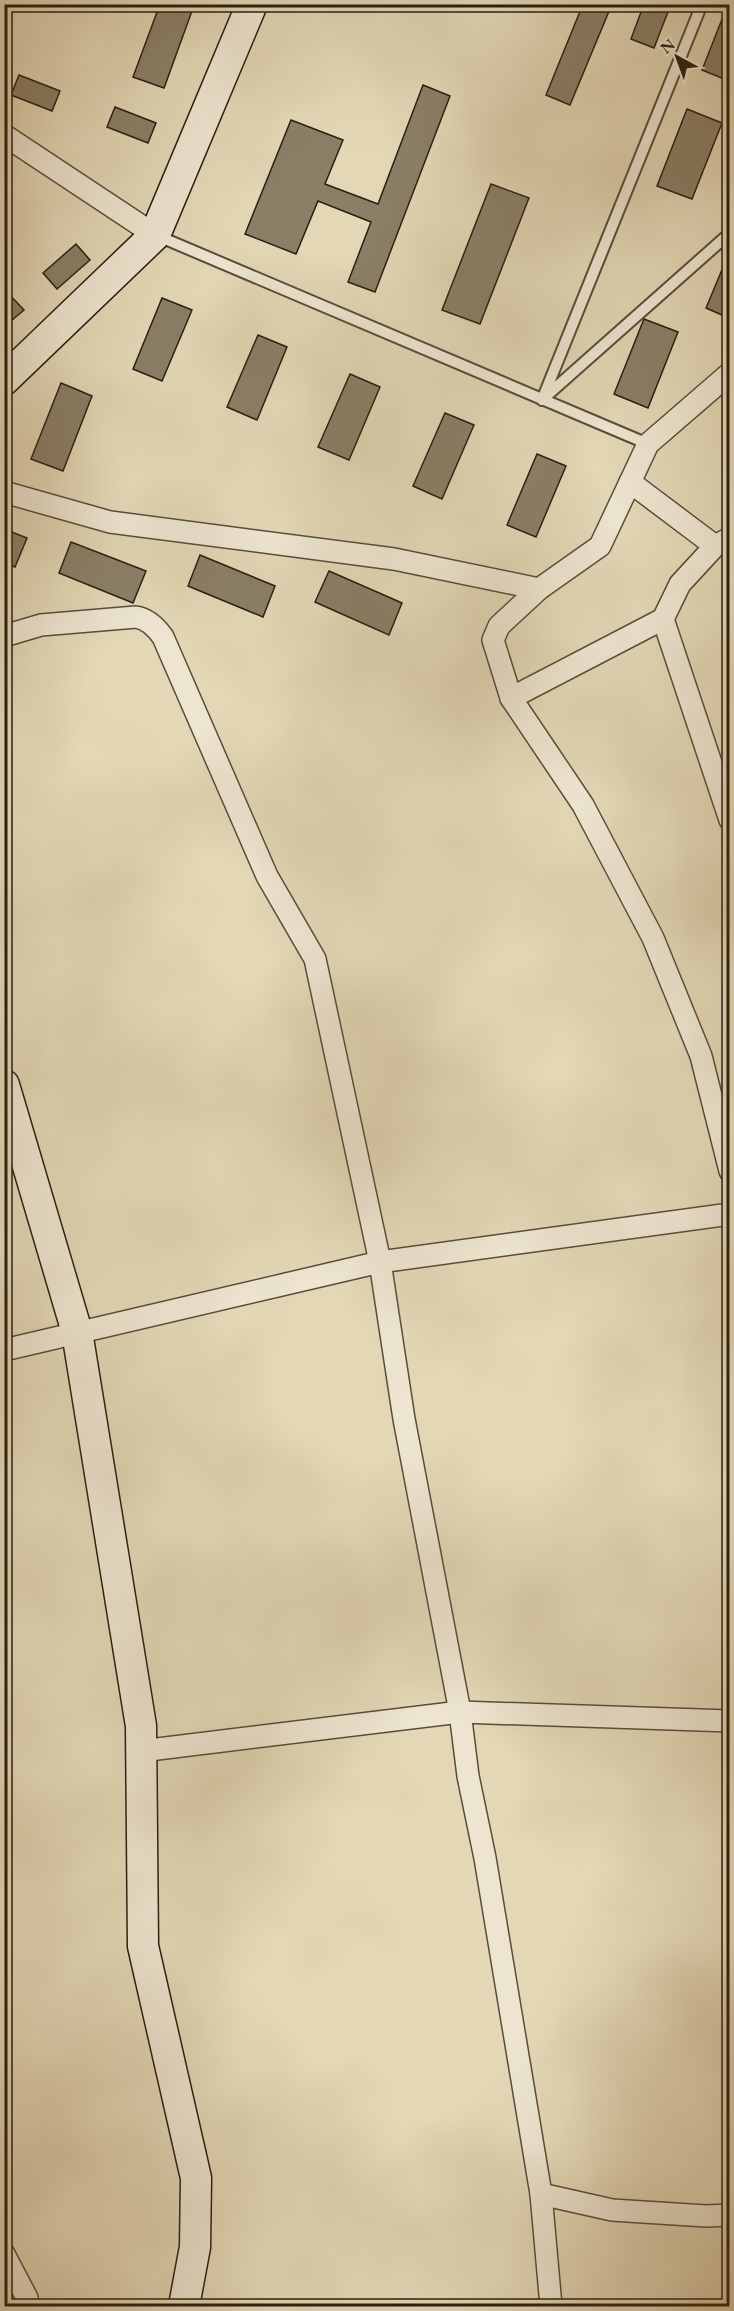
<svg xmlns="http://www.w3.org/2000/svg" width="734" height="2311" font-family="'EB Garamond',serif">
  <style>
    .building { fill: #8a7f67; stroke: #291f11; stroke-width: 1.5 }
    .lines { fill: none; stroke-linecap: round; stroke-linejoin: round }
    .lane-casing { stroke: #584d3a; stroke-width: 14 }
    .street-casing { stroke: #584d3a; stroke-width: 24 }
    .secondary-casing { stroke: #291f11; stroke-width: 33 }
    .lane { stroke: #ede5d0; stroke-width: 10 }
    .street { stroke: #ede5d0; stroke-width: 21 }
    .secondary { stroke: #ede5d0; stroke-width: 30 }
  </style>
  <rect width="100%" height="100%" fill="#e3d7b6"/>
  <filter id="stains"><feTurbulence type="fractalNoise" baseFrequency=".00333" numOctaves="4"/><feColorMatrix values="0 0 0 0 .2 0 0 0 0 .09 0 0 0 0 .02 0 0 0 .5 -.17"/></filter>
  <radialGradient id="worn" r=".72"><stop offset=".6" stop-color="#630" stop-opacity="0"/><stop offset="1" stop-color="#630" stop-opacity=".3"/></radialGradient>
  <g class="building">
    <path d="M160,4H175L192,11L164,88L133,77Z"/>
    <path d="M583,4H612L570,105L546,95Z"/>
    <path d="M644,4H671L654,48L631,39Z"/>
    <path d="M728,4H729V81L702,70Z"/>
    <path d="M19,75L60,91L52,111L11,95Z"/>
    <path d="M423,85L450,96L375,292L348,282L371,222L318,201L296,254L245,234L291,120L343,140L325,184L378,204Z"/>
    <path d="M115,107L156,123L148,143L107,127Z"/>
    <path d="M687,109L722,123L692,199L657,186Z"/>
    <path d="M491,184L529,198L480,324L442,310Z"/>
    <path d="M76,244L90,260L57,289L43,273Z"/>
    <path d="M729,253V318L706,308Z"/>
    <path d="M4,289L24,310L4,327Z"/>
    <path d="M162,298L192,310L162,381L133,369Z"/>
    <path d="M644,319L678,332L648,408L614,394Z"/>
    <path d="M258,335L287,347L257,420L227,407Z"/>
    <path d="M350,374L380,387L349,460L318,447Z"/>
    <path d="M61,383L92,396L63,471L31,459Z"/>
    <path d="M445,413L474,425L442,499L413,486Z"/>
    <path d="M537,454L566,466L536,537L507,525Z"/>
    <path d="M4,529L27,538L15,567L4,563Z"/>
    <path d="M71,542L146,571L133,603L59,573Z"/>
    <path d="M200,555L275,586L263,617L188,586Z"/>
    <path d="M329,571L402,603L389,635L315,602Z"/>
  </g>
  <g class="lines">
    <defs>
      <g id="lane">
        <path d="M158,236L648,444"/>
        <path d="M544,398L730,233"/>
        <path d="M542,400L702,4"/>
      </g>
      <g id="street">
        <path d="M4,135L155,235"/>
        <path d="M730,373L648,444L600,546L539,589L499,626L493,640L511,698L583,805L653,938L701,1056L730,1171"/>
        <path d="M630,482L715,546"/>
        <path d="M4,492L110,522L394,559L539,589"/>
        <path d="M663,619L730,820"/>
        <path d="M4,636L41,625L136,617C148,619 156,627 163,637L267,876L315,959L380,1262L404,1419L460,1712L468,1776L485,1858L541,2194L551,2306"/>
        <path d="M511,698L663,619L680,584L715,546L730,538"/>
        <path d="M4,1350L380,1262L730,1214"/>
        <path d="M141,1751L460,1712L730,1721"/>
        <path d="M541,2194L612,2210L706,2216L730,2215"/>
        <path d="M4,2254L27,2298L28,2306"/>
      </g>
      <g id="secondary">
        <path d="M4,380L155,235L252,4"/>
        <path d="M4,1085L77,1332L141,1726L143,1946L196,2178L195,2247L184,2306"/>
      </g>
    </defs>
    <use href="#lane" class="lane-casing"/>
    <use href="#street" class="street-casing"/>
    <use href="#secondary" class="secondary-casing"/>
    <use href="#lane" class="lane"/>
    <use href="#street" class="street"/>
    <use href="#secondary" class="secondary"/>
  </g>
  <rect width="734" height="2311" fill="none" stroke="#e3d7b6" stroke-width="24"/>
  <rect x="6" y="6" width="722" height="2299" fill="none" stroke="#291f11" stroke-width="3"/>
  <rect x="12" y="12" width="710" height="2287" fill="none" stroke="#291f11" stroke-width="1.5"/>
  <g transform="translate(677 57) rotate(319)" stroke="#ede5d0" stroke-width="4.5" paint-order="stroke">
  <path d="M0-4.5L10 22L0 15L-10 22Z" fill="#291f11"/>
  <text y="-9" font-size="16" font-weight="bold" text-anchor="middle" fill="#291f11">N</text>
  </g>
  <rect width="100%" height="100%" filter="url(#stains)"/>
  <rect width="100%" height="100%" fill="url(#worn)"/>
</svg>
